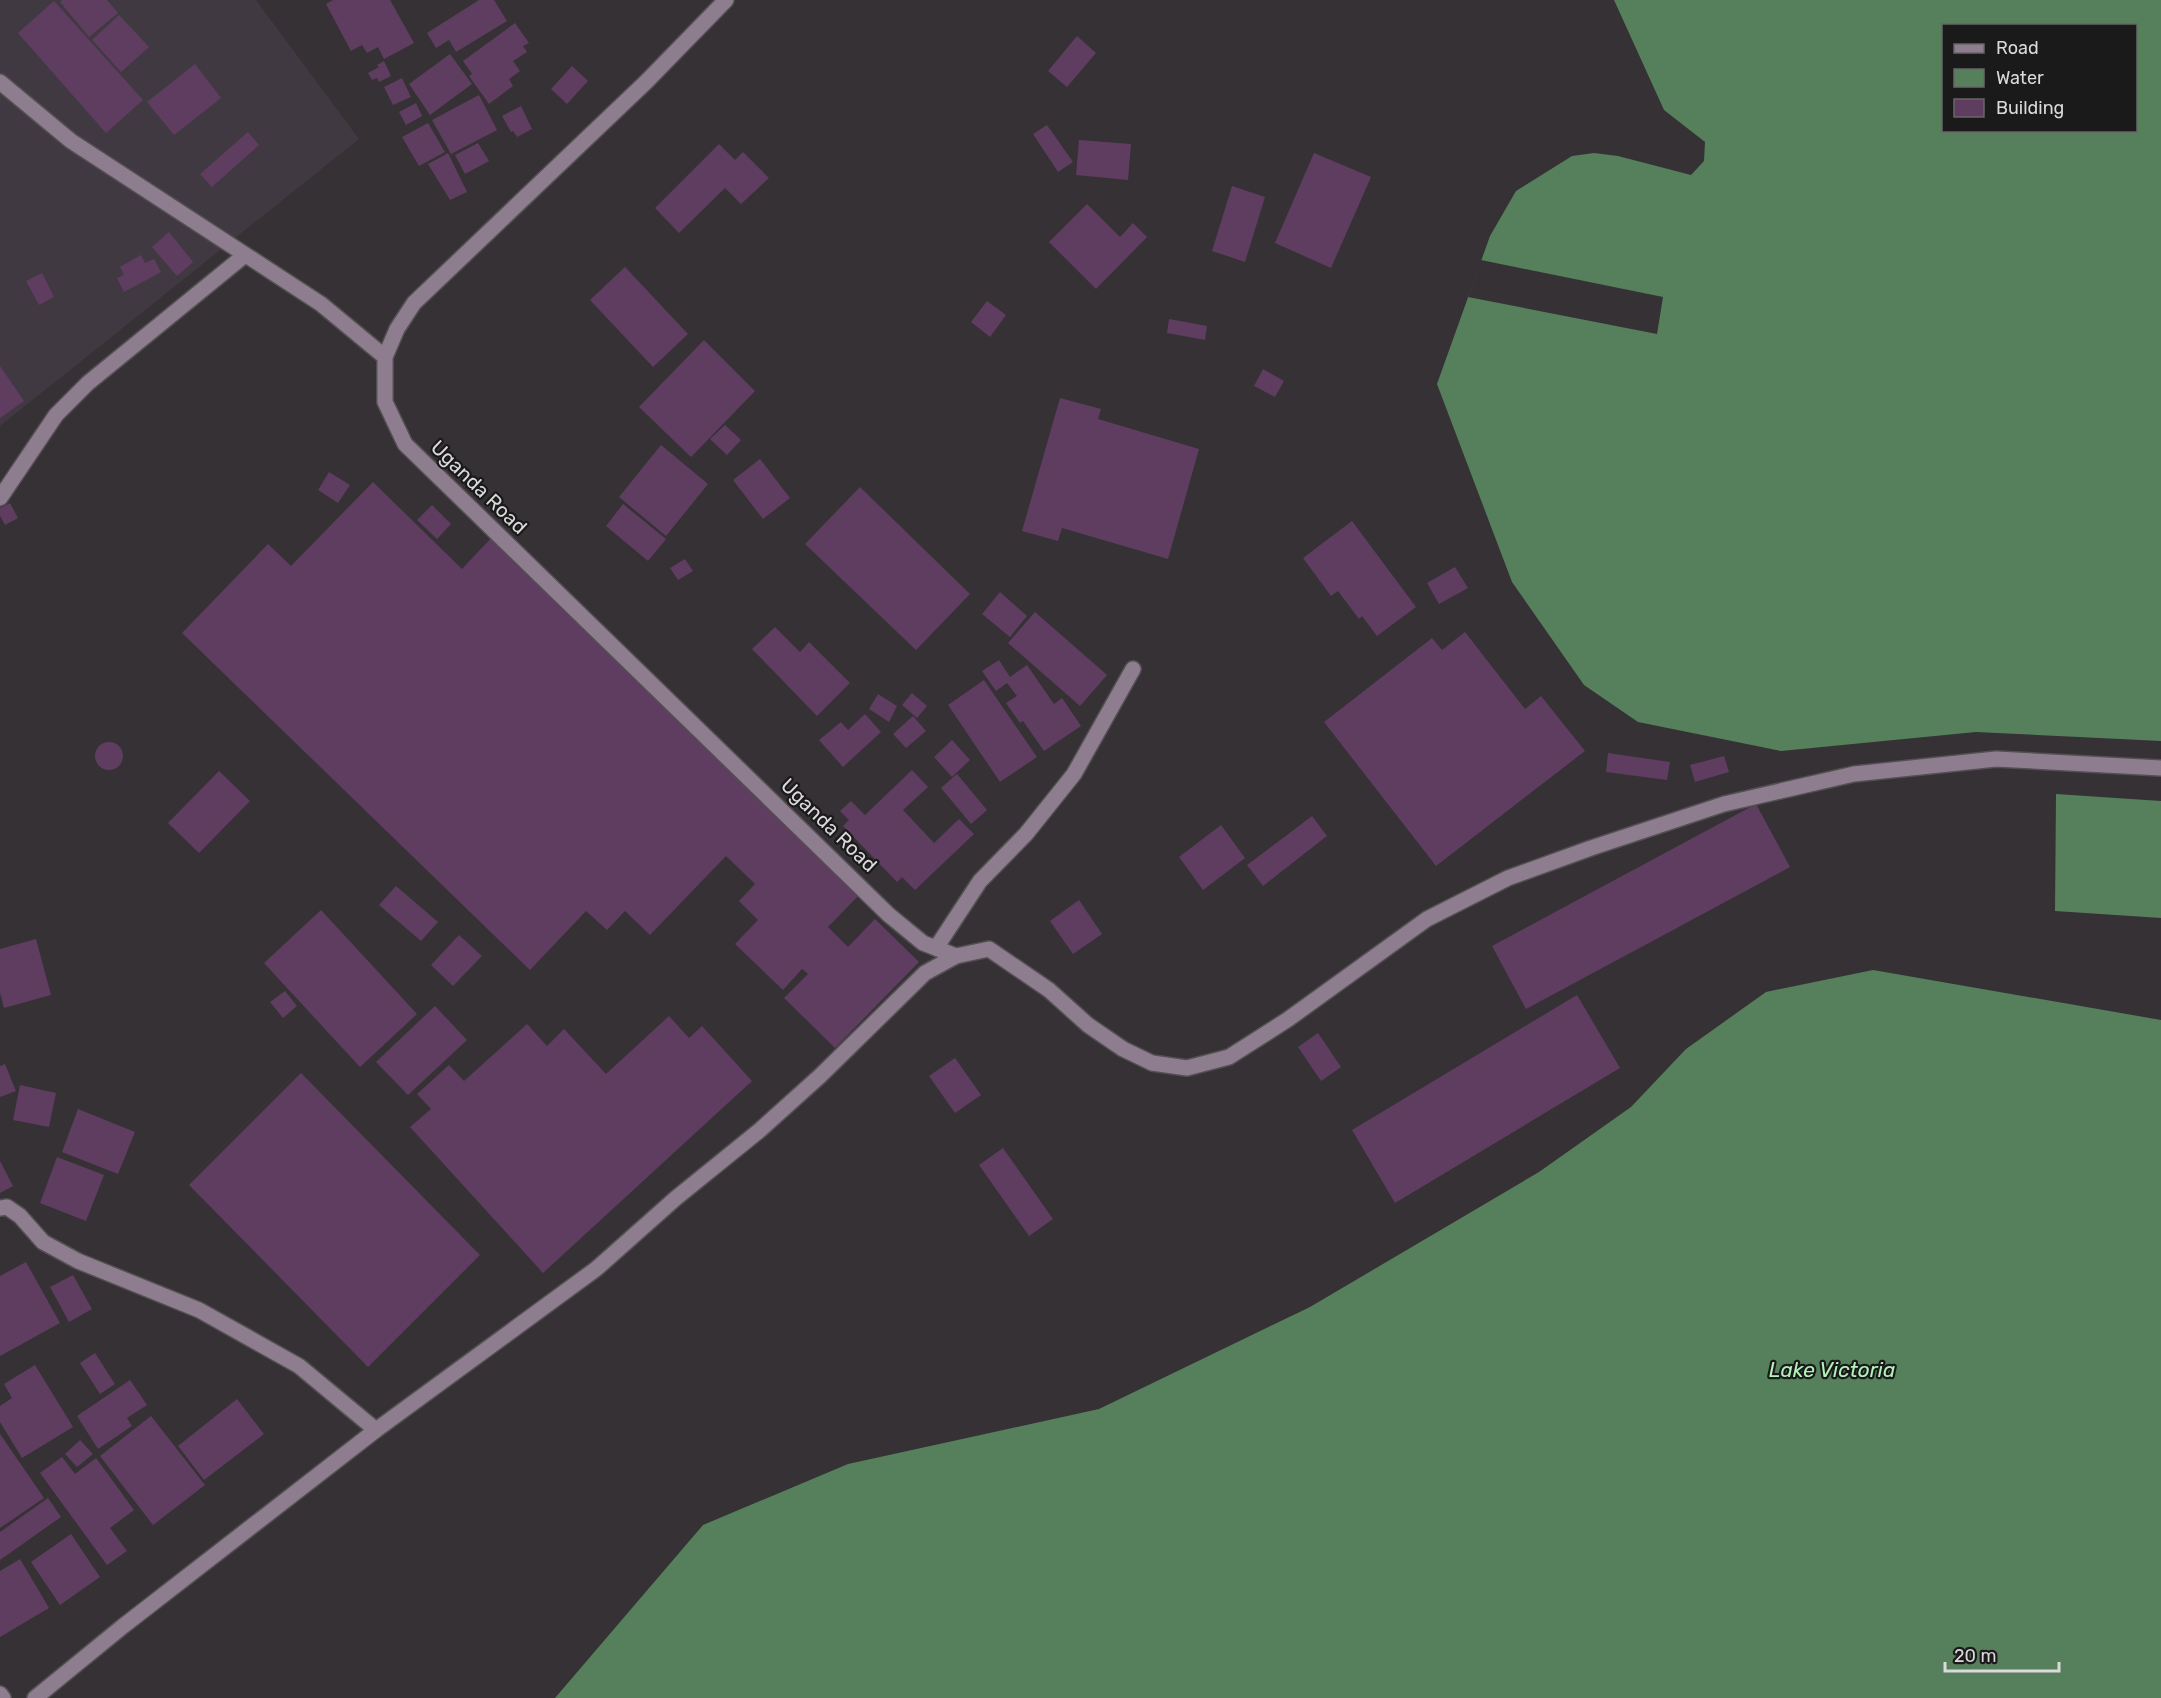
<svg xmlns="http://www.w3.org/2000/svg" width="2161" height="1698" font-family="Rubik,sans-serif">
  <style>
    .built { fill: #413941 }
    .water { fill: #567f5c; fill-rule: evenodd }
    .pier { fill: #353135 }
    .building { fill: #5f3d60 }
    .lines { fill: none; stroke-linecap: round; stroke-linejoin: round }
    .minor-casing { stroke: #534f53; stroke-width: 18 }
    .minor { stroke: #8e7d8e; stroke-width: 15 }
    .labels { text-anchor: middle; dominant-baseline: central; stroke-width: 4.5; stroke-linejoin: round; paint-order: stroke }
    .street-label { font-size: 20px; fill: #dbd9db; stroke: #1b1a1b }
    .water-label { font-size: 21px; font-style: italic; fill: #b2f3ba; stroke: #1b1a1b }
  </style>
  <rect width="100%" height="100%" fill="#353135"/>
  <path class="built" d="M0,0H256L359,139L0,426Z"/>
  <g class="water">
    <path d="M1614,0H2161V741L1976,732L1781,751L1638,722L1584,685L1512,582L1437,384L1490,236L1516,191L1572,156L1594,153L1618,156L1691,175L1704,161L1705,142L1664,110ZM1944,26H2136V130H1944Z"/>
    <path d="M2056,794L2161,801V918L2055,911Z"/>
    <path d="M1873,970L2161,1020V1698H555L703,1525L848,1464L1099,1409L1310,1307L1539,1172L1631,1107L1686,1049L1766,992Z"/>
  </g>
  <path class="pier" d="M1481,260L1663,297L1657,334L1468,297Z"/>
  <g class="building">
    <path d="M62,0H107L118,13L89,37L60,2Z"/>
    <path d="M333,0H390L414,43L384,59L378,47L367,53L362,45L351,51L326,4Z"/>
    <path d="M479,0H494L507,21L456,52L449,40L436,48L427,33Z"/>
    <path d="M54,1L143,100L106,133L18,33Z"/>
    <path d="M119,15L149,47L121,72L92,40Z"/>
    <path d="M515,23L529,43L523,46L527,52L513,61L520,71L509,79L513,86L489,104L469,76L472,74L463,61Z"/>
    <path d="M1077,36L1096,53L1067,87L1048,71Z"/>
    <path d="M450,54L472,84L430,115L409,84Z"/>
    <path d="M384,61L391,76L379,82L377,78L372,80L368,73L379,67L377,65Z"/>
    <path d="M195,64L221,98L174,135L147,102Z"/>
    <path d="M572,66L588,81L567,104L551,89Z"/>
    <path d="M402,78L411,97L393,105L384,87Z"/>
    <path d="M479,95L497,130L451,154L432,120Z"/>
    <path d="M416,103L422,116L406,125L399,112Z"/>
    <path d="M521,106L532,129L517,137L513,131L511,132L502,116Z"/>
    <path d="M428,123L445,152L419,166L402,137Z"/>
    <path d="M1047,125L1073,162L1058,172L1033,134Z"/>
    <path d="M248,132L259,145L212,187L200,174Z"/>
    <path d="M1079,140L1131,144L1128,180L1076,175Z"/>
    <path d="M478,143L489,161L465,174L455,155Z"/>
    <path d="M719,144L735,160L743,152L769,178L741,204L725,188L679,233L655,208Z"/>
    <path d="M448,153L467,192L450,200L428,164Z"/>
    <path d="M1314,153L1371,177L1331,268L1275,243Z"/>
    <path d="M1232,186L1265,197L1245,262L1212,251Z"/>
    <path d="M1087,204L1120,237L1133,223L1147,237L1096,289L1049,242Z"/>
    <path d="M169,232L193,262L177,276L152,247Z"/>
    <path d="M141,255L145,263L154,259L161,272L124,292L117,278L124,275L120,267Z"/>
    <path d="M625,267L688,334L653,367L590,300Z"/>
    <path d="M42,273L54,297L39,305L26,281Z"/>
    <path d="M987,301L1006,315L990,337L971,322Z"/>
    <path d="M1169,319L1207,326L1205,340L1167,333Z"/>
    <path d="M704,340L755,391L691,457L639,407Z"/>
    <path d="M0,366L24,401L0,418Z"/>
    <path d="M1263,369L1284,381L1275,397L1254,386Z"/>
    <path d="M1060,398L1101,409L1098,419L1199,449L1168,559L1062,528L1058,541L1022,531Z"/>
    <path d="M725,425L741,440L727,455L710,439Z"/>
    <path d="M661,445L708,484L666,536L619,497Z"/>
    <path d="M760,459L790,498L763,519L733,480Z"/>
    <path d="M329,472L350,485L338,503L318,490Z"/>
    <path d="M373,482L462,569L494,535L862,892L828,927L848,947L875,919L919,962L835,1048L784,998L808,974L802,969L783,990L735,944L758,920L739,901L755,884L726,856L650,935L625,911L607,930L586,911L530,970L182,633L268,544L291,566Z"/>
    <path d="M860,487L970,594L916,650L805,544Z"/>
    <path d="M10,503L18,518L5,525L0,516V508Z"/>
    <path d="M623,504L666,539L648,561L606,526Z"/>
    <path d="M432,505L451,524L437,539L417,520Z"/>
    <path d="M1352,521L1416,607L1377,636L1362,616L1359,619L1338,591L1331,596L1303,558Z"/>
    <path d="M685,559L693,571L678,580L670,568Z"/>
    <path d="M1455,567L1468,588L1439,604L1427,583Z"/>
    <path d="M1000,592L1027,616L1010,637L982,614Z"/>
    <path d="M1035,612L1107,675L1080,706L1008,643Z"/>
    <path d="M775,627L800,652L809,642L850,683L817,716L752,649Z"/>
    <path d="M1465,632L1525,709L1541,696L1585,751L1436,866L1324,722L1432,638L1442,650Z"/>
    <path d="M999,660L1010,677L1027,665L1054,704L1062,698L1081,726L1044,751L1023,721L1020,723L1006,703L1017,696L1007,683L996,691L982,671Z"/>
    <path d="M984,680L1037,757L1000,782L948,705Z"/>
    <path d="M912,693L927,706L917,718L902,705Z"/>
    <path d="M878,694L897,706L889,722L869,709Z"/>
    <path d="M865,714L881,732L843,767L819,740L841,722L848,730Z"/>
    <path d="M913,716L926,731L906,748L893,734Z"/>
    <path d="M952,740L970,760L952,777L934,757Z"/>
    <circle cx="109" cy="756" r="14"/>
    <path d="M1608,753L1670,762L1667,780L1606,772Z"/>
    <path d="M1724,756L1729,772L1695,782L1690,765Z"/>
    <path d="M912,770L928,787L903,810L934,843L959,819L974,834L915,890L902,877L897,882L843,826L849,820L840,811L851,801L865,815Z"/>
    <path d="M219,771L250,801L199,853L168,823Z"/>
    <path d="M957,774L987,810L971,824L941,788Z"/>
    <path d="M1756,804L1790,867L1526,1009L1492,946Z"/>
    <path d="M1312,816L1327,836L1263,886L1247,865Z"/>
    <path d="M1221,825L1245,858L1203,890L1179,857Z"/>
    <path d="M396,886L438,922L421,941L379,905Z"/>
    <path d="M1079,900L1102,934L1073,954L1050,921Z"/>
    <path d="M321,910L417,1014L360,1067L264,963Z"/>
    <path d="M459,935L482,956L453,986L431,965Z"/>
    <path d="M36,939L51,995L4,1008L0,993V949Z"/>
    <path d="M285,991L297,1006L283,1018L270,1002Z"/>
    <path d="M1577,995L1620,1068L1395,1203L1352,1130Z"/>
    <path d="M435,1006L467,1040L408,1095L376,1062Z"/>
    <path d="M669,1016L689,1038L702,1026L752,1081L543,1273L410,1127L431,1109L417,1094L449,1065L464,1081L527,1024L547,1046L564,1029L606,1074Z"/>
    <path d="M1318,1033L1341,1067L1321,1081L1298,1047Z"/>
    <path d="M955,1058L981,1095L955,1113L929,1076Z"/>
    <path d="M5,1064L16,1091L0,1097V1066Z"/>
    <path d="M301,1073L480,1255L368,1367L189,1185Z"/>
    <path d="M20,1085L56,1093L49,1127L13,1120Z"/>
    <path d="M78,1109L135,1132L118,1174L62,1152Z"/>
    <path d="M1003,1148L1053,1219L1029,1236L979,1165Z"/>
    <path d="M57,1157L104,1175L86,1221L40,1203Z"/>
    <path d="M0,1161L13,1186L0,1193Z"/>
    <path d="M26,1262L60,1323L0,1356V1276Z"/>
    <path d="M73,1275L92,1309L69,1322L50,1287Z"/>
    <path d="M95,1353L115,1384L100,1394L80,1363Z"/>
    <path d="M35,1365L73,1427L22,1458L0,1422V1406L12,1398L4,1384Z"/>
    <path d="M130,1380L147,1405L127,1418L132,1426L98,1449L77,1416Z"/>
    <path d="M237,1399L264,1434L204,1480L178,1446Z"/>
    <path d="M151,1416L205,1485L153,1525L100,1456Z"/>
    <path d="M0,1434L44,1498L0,1528Z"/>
    <path d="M80,1440L93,1454L77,1467L65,1454Z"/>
    <path d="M62,1457L75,1474L96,1458L134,1510L110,1528L127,1551L107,1565L40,1473Z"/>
    <path d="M48,1498L61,1517L0,1560V1532Z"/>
    <path d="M71,1534L100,1577L60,1605L31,1562Z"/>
    <path d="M20,1559L49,1608L0,1637V1571Z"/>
  </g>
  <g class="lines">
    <defs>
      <g id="minor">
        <path d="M726,0L646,82L414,303L397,329L385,357V402L405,444L889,915L923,943L956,956"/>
        <path d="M0,82L71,141L321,304L385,357"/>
        <path d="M0,498L56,415L88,383L245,255"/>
        <path d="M936,948L980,881L1026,834L1074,774L1133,669"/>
        <path d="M0,1208L7,1207L20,1216L43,1242L78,1261L199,1310L299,1366L376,1430"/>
        <path d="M0,1694L3,1698"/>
        <path d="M35,1698L122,1627L376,1430L596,1269L676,1198L760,1130L820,1076L925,973L956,956L989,949L1049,990L1088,1025L1123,1049L1152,1063L1187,1068L1229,1057L1287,1020L1427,919L1508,878L1591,848L1724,804L1854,774L1996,759L2161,768"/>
      </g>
    </defs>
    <use href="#minor" class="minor-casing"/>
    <use href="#minor" class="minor"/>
  </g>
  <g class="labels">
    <g class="street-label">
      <text transform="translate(479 487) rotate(44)">Uganda Road</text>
      <text transform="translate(829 825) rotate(44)">Uganda Road</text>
    </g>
    <g class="water-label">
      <text x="1832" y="1369">Lake Victoria</text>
    </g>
  </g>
  <rect x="1942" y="24" width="195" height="108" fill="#1b1a1b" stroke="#686668" stroke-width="1.5"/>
  <rect x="1954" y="44" width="30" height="9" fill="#8e7d8e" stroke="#686668" stroke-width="1.5"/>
  <text x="1996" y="54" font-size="18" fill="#dbd9db">Road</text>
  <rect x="1954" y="69" width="30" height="18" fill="#567f5c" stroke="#686668" stroke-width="1.5"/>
  <text x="1996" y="84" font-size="18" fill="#dbd9db">Water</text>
  <rect x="1954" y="99" width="30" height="18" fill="#5f3d60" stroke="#686668" stroke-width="1.5"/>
  <text x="1996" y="114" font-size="18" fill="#dbd9db">Building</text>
  <path d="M1945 1662v9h114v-9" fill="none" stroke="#dbd9db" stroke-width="3"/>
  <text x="1954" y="1662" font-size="18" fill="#dbd9db" stroke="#1b1a1b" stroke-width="4.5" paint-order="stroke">20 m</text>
</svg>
